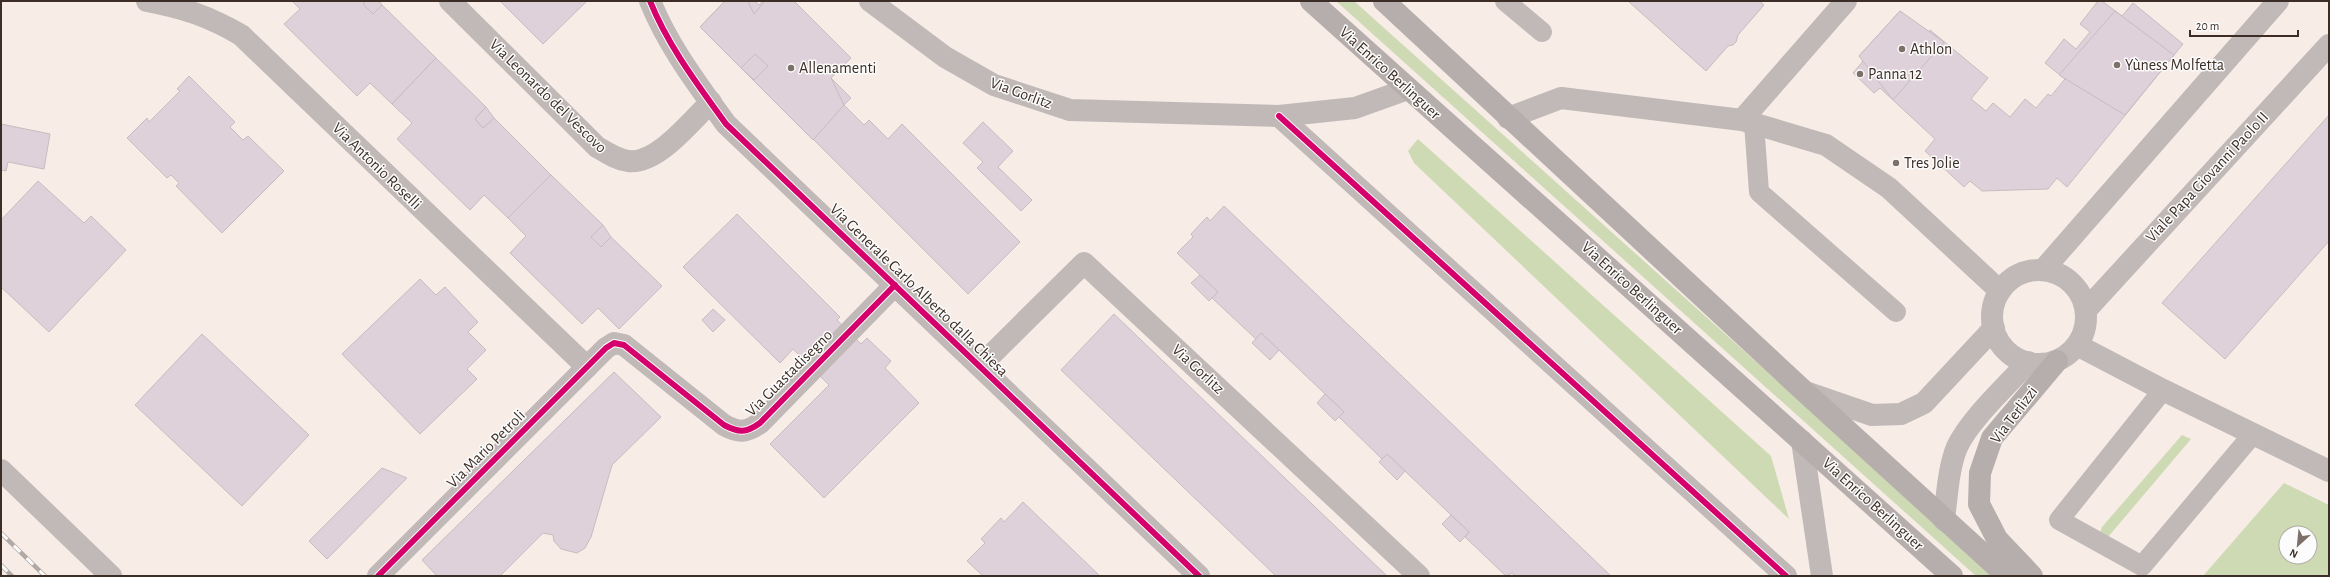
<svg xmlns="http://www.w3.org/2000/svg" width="2330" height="577" font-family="'Alegreya Sans',sans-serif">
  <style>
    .green { fill: #cddab3; fill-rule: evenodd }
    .building { fill: #dfd1da; stroke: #c6bdc0 }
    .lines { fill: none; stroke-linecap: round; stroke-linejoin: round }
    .lane { stroke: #c0b9b7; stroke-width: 20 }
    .street { stroke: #c0b9b7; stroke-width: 22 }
    .secondary { stroke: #b6aeac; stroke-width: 22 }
    .rail-casing { stroke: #b0a9a6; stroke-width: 4.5 }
    .rail { stroke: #fcfcfc; stroke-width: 3; stroke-dasharray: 9; stroke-linecap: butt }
    .cycleway-casing { stroke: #fcfcfc; stroke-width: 8 }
    .cycleway { stroke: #d6006c; stroke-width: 6 }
    .poi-dot { fill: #7d7069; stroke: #fcfcfc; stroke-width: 1.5 }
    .labels { text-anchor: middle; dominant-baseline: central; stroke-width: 3; stroke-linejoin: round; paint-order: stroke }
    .poi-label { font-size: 16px; fill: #3c2e26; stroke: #fcfcfc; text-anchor: start }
    .street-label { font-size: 16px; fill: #3c2e26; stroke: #fcfcfc }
  </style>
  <rect width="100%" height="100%" fill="#f7ece6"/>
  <g class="green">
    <path d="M1336,1H1354L1995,576H1976Z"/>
    <path d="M1418,139L1771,456L1789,519L1414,163L1408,151Z"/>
    <path d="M2182,435L2191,439L2108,537L2100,533L2102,527Z"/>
    <path d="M2284,483L2329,505V576H2203ZM2286,533H2310V557H2286Z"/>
  </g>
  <g class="building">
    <path d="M292,1H366L363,4L373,14L382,5L436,58L392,104L370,83L357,96L284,24L300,9Z"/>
    <path d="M366,1H379L382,5L373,14L363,4Z"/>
    <path d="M500,1H585L586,2L543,44Z"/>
    <path d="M725,1H755L759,5L763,1H794L851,58L831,78L851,98L844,105L864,125L869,120L888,139L902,124L1020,242L968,294L754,80L768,66L755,54L741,68L700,27Z"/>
    <path d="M725,1H748L754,14L765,1H794L851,58L831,78L844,105L813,140L700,27Z"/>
    <path d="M1628,1H1759L1764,5L1738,35L1736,42L1733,45L1728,46L1706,71Z"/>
    <path d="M2098,1H2102L2122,16L2133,3L2183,44L2067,187L2057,178L2048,189L1982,191L1970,181L1964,187L1925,151L1935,139L1880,88L1874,93L1853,73L1864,60L1859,56L1900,11L1927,36L1930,30L1988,78L1971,99L1986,111L1993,103L2010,117L2025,99L2036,108L2048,94L2051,96L2065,79L2045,63L2064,39L2076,49L2090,32L2080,24Z"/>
    <path d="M1900,11L1944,42L1893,100L1859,56Z"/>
    <path d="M2115,11L2174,55L2125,115L2059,75Z"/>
    <path d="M755,54L768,66L754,80L741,68Z"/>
    <path d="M436,58L486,107L475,119L483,128L494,118L551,175L508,218L484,195L470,210L397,139L412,123L392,104Z"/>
    <path d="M189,76L235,122L230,127L243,140L248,136L284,171L222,233L176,186L179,183L171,175L167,178L127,138L147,118L149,122L180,91L177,89Z"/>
    <path d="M486,107L494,118L483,128L475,119Z"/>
    <path d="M2329,115V241L2225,359L2162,303Z"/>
    <path d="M983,122L1013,151L998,167L1032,200L1021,211L977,168L983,162L963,143Z"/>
    <path d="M1,124L50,134L44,169L8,162L6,171L1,170Z"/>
    <path d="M551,175L603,225L591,237L601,247L611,237L662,286L619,329L598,308L582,324L510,253L526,236L508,218Z"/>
    <path d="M38,181L84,223L91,216L126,250L49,332L1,287V220Z"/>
    <path d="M1224,206L1611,576H1516L1512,573L1506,576L1465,537L1469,532L1387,454L1382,459L1339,417L1344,412L1261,333L1256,339L1212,298L1218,292L1177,253L1193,237L1191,234L1207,217L1210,221Z"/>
    <path d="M737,214L840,317L837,320L861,344L867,338L891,361L885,368L919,403L824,498L770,444L829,385L793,349L780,363L683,267Z"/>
    <path d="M603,225L611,237L601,247L591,237Z"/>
    <path d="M1200,275L1218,292L1209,301L1191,283Z"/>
    <path d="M420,279L436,295L445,287L478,322L468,332L486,350L467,369L477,379L420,434L342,354Z"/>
    <path d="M713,309L725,320L713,332L702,320Z"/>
    <path d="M1114,314L1387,576H1276L1061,370Z"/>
    <path d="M1261,333L1279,350L1270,360L1252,343Z"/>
    <path d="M202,334L309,435L242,506L135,405Z"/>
    <path d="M614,372L661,417L612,465L591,537L585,548L577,553L561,549L554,541L553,535L543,533L500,576H437L422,560Z"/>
    <path d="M1325,394L1344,412L1335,421L1317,403Z"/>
    <path d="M1387,454L1405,471L1397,480L1379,462Z"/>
    <path d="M382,468L407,478L327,559L309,541Z"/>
    <path d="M1023,502L1100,576H983L967,561L985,543L981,539L1001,518L1004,522Z"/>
    <path d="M1451,515L1469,532L1460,542L1442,524Z"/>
  </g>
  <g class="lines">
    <g class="lane">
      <path d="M1505,1L1542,32"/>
      <path d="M1754,123L1759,192L1896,312"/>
      <path d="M2163,390L2059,520L2142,566L2253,434"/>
    </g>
    <g class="street">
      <path d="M147,1C184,8 208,16 241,35L587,367"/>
      <path d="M450,1L597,147C607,153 616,159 628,161C657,165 691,121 711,102"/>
      <path d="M650,1C668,46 698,85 726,124L1199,576"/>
      <path d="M870,1L945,57L994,85L1070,110L1279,116L1355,108L1408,89"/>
      <path d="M1279,116L1786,576"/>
      <path d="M1508,118L1561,98L1742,120L1826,145L1889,188L2000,291"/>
      <path d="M1742,120L1846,1"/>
      <path d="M2043,270L2278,1"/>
      <circle cx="2039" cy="317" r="47"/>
      <path d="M2086,310L2329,45"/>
      <path d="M2077,345L2163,390L2329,471"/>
      <path d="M980,366L1084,263L1419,576"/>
      <path d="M1808,393L1872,415L1901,414L1924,403L1994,328"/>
      <path d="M1802,441L1822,576"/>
      <path d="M1,470L111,576"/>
      <path d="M1944,520C1947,497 1948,469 1957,447C1970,419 2007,386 2028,362"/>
      <path d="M378,576L606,348L614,343L624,345L724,425C739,433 746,433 760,423L895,285"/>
    </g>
    <g class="secondary">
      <path d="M1311,1L1952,576"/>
      <path d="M1384,1L1805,392L2007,576"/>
      <path d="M2032,576L1997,539L1979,504L1980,473L1992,438L2057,361"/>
    </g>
    <defs>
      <g id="rail">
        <path d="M1,533L45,576"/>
        <path d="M1,565L12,576"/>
      </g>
    </defs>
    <use href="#rail" class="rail-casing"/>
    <use href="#rail" class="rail"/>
    <defs>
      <g id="cycleway">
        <path d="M650,1C668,46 698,85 726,124L1199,576"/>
        <path d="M1279,116L1786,576"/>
        <path d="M378,576L606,348L614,343L624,345L724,425C739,433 746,433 760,423L895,285"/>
      </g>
    </defs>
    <use href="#cycleway" class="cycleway-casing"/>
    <use href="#cycleway" class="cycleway"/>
  </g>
  <g class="poi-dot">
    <circle cx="1902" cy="49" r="4"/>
    <circle cx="2117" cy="65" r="4"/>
    <circle cx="791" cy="68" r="4"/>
    <circle cx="1860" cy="74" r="4"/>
    <circle cx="1896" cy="163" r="4"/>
  </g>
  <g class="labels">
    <g class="poi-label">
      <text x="1910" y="49">Athlon</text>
      <text x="2125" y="65">Yùness Molfetta</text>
      <text x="799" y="68">Allenamenti</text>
      <text x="1868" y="74">Panna 12</text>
      <text x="1904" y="163">Tres Jolie</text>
    </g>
    <g class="street-label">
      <text transform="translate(1390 73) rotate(42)">Via Enrico Berlinguer</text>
      <text transform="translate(1021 93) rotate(20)">Via Gorlitz</text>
      <text transform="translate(548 96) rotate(44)">Via Leonardo del Vescovo</text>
      <text transform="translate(377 166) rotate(44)">Via Antonio Roselli</text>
      <text transform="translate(2207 177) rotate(-47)">Viale Papa Giovanni Paolo II</text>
      <text transform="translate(1632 288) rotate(42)">Via Enrico Berlinguer</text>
      <text transform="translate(919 290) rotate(44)">Via Generale Carlo Alberto dalla Chiesa</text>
      <text transform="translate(1198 369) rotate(43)">Via Gorlitz</text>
      <text transform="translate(789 373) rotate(-45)">Via Guastadisegno</text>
      <text transform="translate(2014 415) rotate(-53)">Via Terlizzi</text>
      <text transform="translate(486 449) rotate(-45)">Via Mario Petroli</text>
      <text transform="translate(1873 504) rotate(42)">Via Enrico Berlinguer</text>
    </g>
  </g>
  <rect width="2330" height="577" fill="none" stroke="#3c2e26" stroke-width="4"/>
  <g transform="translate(2298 545) rotate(207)"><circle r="19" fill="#fcfcfc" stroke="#afaaa6"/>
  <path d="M0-3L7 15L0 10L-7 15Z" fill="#7d7069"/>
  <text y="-6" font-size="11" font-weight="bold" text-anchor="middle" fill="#3c2e26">N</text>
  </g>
  <path d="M2190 30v6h108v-6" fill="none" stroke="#3c2e26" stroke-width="2"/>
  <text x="2196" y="30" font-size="12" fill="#3c2e26" stroke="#fcfcfc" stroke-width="3" paint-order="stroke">20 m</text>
</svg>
